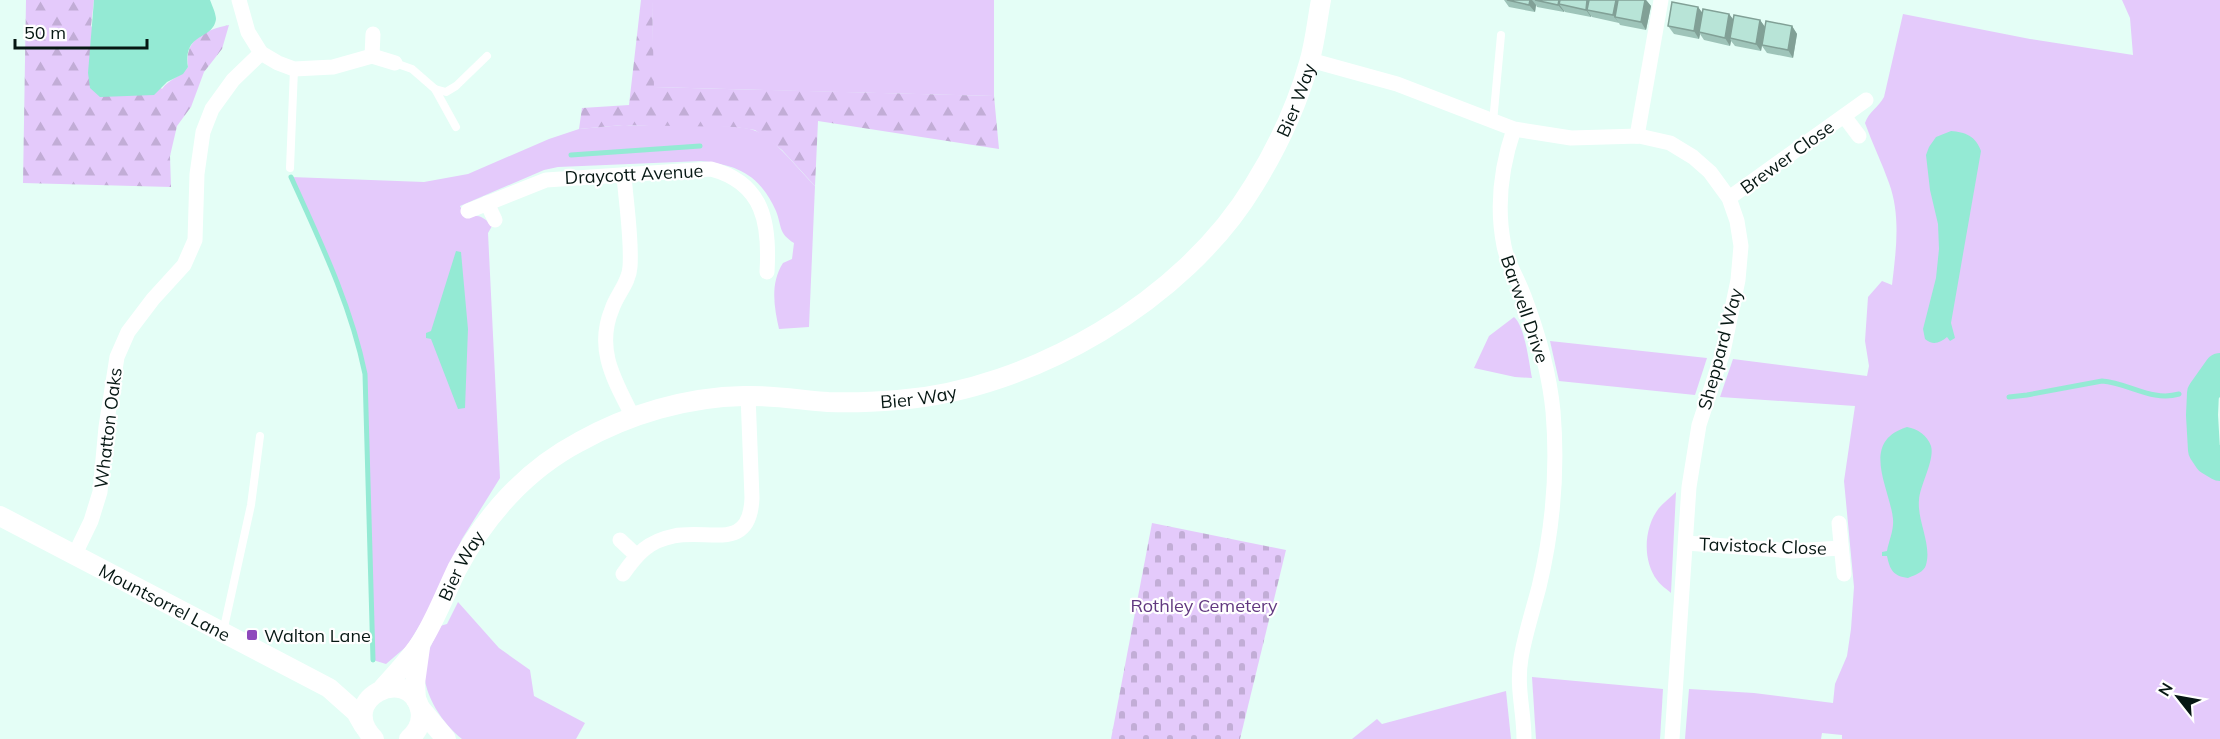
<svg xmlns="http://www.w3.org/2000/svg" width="2220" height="739" font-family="Mulish,sans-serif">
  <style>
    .grass { fill: #e4cafb }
    .forest { fill: url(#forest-firs) }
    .cemetery { fill: url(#cemetery-stones) }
    .water { fill: #94ead4 }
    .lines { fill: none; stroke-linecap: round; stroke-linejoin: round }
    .stream { stroke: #94ead4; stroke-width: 5 }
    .river { stroke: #94ead4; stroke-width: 32 }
    .service { stroke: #fff; stroke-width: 8 }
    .minor { stroke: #fff; stroke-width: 15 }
    .tertiary { stroke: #fff; stroke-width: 20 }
    .wall { fill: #9ec4b9 }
    .shaded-wall { fill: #81a096 }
    .building { fill: #b8e4d7; stroke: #81a096; stroke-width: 1.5 }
    .poi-dot { fill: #8e49bc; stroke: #fff; stroke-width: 2 }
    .labels { text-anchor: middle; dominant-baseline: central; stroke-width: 4.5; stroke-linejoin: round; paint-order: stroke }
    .street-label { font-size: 18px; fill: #061713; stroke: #fff }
    .park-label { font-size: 18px; fill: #623980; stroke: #fff }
    .poi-label { font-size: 18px; fill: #061713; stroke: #fff; text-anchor: start }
  </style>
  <defs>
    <pattern id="forest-firs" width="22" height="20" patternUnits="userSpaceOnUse" patternTransform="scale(1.5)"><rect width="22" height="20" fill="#e4cafb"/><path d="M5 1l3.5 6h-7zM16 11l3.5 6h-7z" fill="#c2add6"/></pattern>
    <pattern id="cemetery-stones" width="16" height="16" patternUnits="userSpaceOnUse" patternTransform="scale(1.5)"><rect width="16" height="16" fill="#e4cafb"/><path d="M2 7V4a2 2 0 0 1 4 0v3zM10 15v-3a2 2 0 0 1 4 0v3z" fill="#c2add6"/></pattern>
  </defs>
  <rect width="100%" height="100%" fill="#e4fef6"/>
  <g class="grass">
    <path d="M652,0H994V96L653,87Z"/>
    <path d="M2122,0H2220V371L2207,387L2202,422L2207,454L2220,464V739H1842V735L1822,733L1821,739H1685L1689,689L1754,693L1833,703L1835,684L1847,656L1851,629L1854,587L1844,481L1855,406L1720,397L1733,359L1867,376L1869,366L1865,341L1868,297L1882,281L1892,285C1896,251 1901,216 1889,183C1882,163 1872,143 1865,123C1869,111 1878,108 1884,97L1903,14L2030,39L2133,55L2130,18Z"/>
    <path d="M623,125C647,126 742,122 758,132C781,145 796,167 815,186L809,327L779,329C774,307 770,283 783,263L792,259L794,243C778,233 782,226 776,211C760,175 738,165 701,161L558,167L544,170L460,206L465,217C478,214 483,216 492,226L488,233L500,478L462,539L426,615L407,646L386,664L373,660L365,374C351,305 320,241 291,177L424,182L468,174L549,139L579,129Z"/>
    <path d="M1514,317C1525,326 1529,363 1532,378L1515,377L1474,368L1489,336Z"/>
    <path d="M1550,341L1707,358L1695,395L1559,381Z"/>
    <path d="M1676,492L1671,593C1667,589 1660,585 1657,580C1642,560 1644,527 1659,508C1664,502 1671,497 1676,492Z"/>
    <path d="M458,602L499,648L530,670L534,696L585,723L576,739H462C443,724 424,696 424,670C424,656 435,639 440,626L447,624Z"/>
    <path d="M1532,677L1663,689L1660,739H1536Z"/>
    <path d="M1506,691L1511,739H1352L1377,719L1382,724Z"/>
  </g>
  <g class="forest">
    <path d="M26,0H94L91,26L162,89C169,79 181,77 188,67C184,39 205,30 229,25L222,49L204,72L191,107L177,126L170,156L171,187L23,183Z"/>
    <path d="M641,0H652L654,87L994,96L999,149L818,121L815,186L782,150L755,130L735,127L623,125L579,129L582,108L629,105Z"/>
  </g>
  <path class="cemetery" d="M1152,523L1286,550L1240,739H1111Z"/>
  <g class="water">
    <path d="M94,0H210C212,5 216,14 216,19C213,41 183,31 188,67L183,74L167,82L154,95L100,97L90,88L88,73Z"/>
    <path d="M1951,131C1965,132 1976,136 1981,151L1951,323L1955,338L1950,341L1947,337C1940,343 1933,346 1925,339L1923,329L1936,278L1939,249L1938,224L1930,190L1926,155L1929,147L1936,137Z"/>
    <path d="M456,251L461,252L468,329L465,408L458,409L431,339L426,338V333L431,331Z"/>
    <path d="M1907,427C1918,429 1927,435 1931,446C1935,460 1920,485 1919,500C1917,521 1932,544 1926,565C1924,572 1915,575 1908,578C1893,576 1890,570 1887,556H1882V552L1887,551C1889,540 1894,530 1893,519C1890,488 1859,442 1907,427Z"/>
  </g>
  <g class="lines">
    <g class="stream">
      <path d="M571,155L700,146"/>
      <path d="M291,177C320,241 351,305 365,374L373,660"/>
      <path d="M2193,391L2207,387"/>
      <path d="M2009,397L2027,395L2102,381C2129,383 2152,402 2179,394"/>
    </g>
    <path class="river" d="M2220,369L2203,393L2202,415L2204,450L2210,459L2220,465"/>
    <g class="service">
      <path d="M395,63L412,69L435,89L446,92L456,86L487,56"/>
      <path d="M435,89L456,127"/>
      <path d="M1493,122L1501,35"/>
      <path d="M290,168L294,69"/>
      <path d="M223,632L251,505L260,436"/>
    </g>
    <g class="minor">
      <path d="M239,0L248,32L261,53L278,63L294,69L333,67L372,56L395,63"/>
      <path d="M372,56L373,34"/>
      <path d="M1310,60L1397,84L1514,129L1571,138L1639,136L1670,143L1693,157L1710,172L1729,198L1737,221L1741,246L1738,280L1723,352L1699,425L1689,487L1672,739"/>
      <path d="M1844,116L1859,136"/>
      <path d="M1514,129C1501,167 1496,206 1504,246C1507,263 1518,279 1524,296C1538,333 1549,371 1553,411C1558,470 1553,529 1539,587C1533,610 1525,634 1521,658C1516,688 1524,710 1524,739"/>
      <path d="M1637,136L1661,0"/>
      <path d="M624,175C626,203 632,239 630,267C629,283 617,294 612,309C595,350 615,381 633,417"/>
      <path d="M1729,198L1866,100"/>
      <path d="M487,203L495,220"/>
      <path d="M468,211L546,180L711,169C764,183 770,224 767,272"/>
      <path d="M1839,523L1844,574"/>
      <path d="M620,540L636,555"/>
      <path d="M1686,543L1792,551L1841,548"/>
      <path d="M74,556L91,521L100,492L106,427L117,357L128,332L153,299L184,265L195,240L197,174L203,132L212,109L233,80L261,53"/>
      <path d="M623,574C637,554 648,541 674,536C710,529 750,552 752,498L748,395"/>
    </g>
    <g class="tertiary">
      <path id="s1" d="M0,516L329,688L356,712L364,726"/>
      <path id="s2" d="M383,688C396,674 409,660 420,644C435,621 445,594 457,569C485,516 526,470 579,442C629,414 687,397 744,396C772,395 800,400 828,402C851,403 874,402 898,400C1031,390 1185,300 1254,185C1277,148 1297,105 1309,63C1315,43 1317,21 1321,0"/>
      <path d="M416,700L415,683L420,647"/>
      <path d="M420,708L446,739"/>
      <path d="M374,739C335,700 408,663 420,709C423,721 418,731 409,739"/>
    </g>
  </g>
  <g class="wall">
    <path d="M1504,0H1646L1651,6L1646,30L1620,25L1619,23L1592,17L1591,16V17L1565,12L1564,11V12L1537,7L1536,5L1535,12L1509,7Z"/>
    <path d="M1698,7L1702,13L1729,14L1733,19L1760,20L1765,27L1792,26L1797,34L1793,58L1767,53L1762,46L1761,51L1735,46L1731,41L1730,46L1704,40L1700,34L1699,39L1674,34L1668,26Z"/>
  </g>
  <g class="shaded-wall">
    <path d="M1530,0H1532L1536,5L1535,12L1529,5Z"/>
    <path d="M1559,0H1566L1559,4L1564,11V12L1558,5Z"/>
    <path d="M1587,0H1594L1587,10L1591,16V17L1586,10Z"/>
    <path d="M1616,0H1623L1615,17L1619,23L1613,15Z"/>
    <path d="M1645,0H1646L1651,6L1646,30L1641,22Z"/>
    <path d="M1698,7L1704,15L1699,32L1700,34L1699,39L1694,31Z"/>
    <path d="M1729,14L1735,22L1730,38L1731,41L1730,46L1725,38Z"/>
    <path d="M1760,20L1765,27L1761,51L1756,44Z"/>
    <path d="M1792,26L1797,34L1793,58L1788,50Z"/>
  </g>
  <g class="building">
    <path d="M1507,0H1530L1529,5Z"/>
    <path d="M1535,0H1559L1558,5Z"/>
    <path d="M1560,0H1587L1586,10L1559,4Z"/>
    <path d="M1589,0H1616L1613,15L1587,10Z"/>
    <path d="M1618,0H1645L1641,22L1615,17Z"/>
    <path d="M1672,2L1698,7L1694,31L1668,26Z"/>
    <path d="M1703,9L1729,14L1725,38L1699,32Z"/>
    <path d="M1734,15L1760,20L1756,44L1730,38Z"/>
    <path d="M1766,21L1792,26L1788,50L1762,45Z"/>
  </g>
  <rect class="poi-dot" x="246" y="629" width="12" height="12" rx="3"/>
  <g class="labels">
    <g class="street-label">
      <text stroke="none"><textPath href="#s2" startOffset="1172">Bier Way</textPath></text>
      <text transform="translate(1787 157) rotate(-36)">Brewer Close</text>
      <text transform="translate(634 174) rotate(-3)">Draycott Avenue</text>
      <text transform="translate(1525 309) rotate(71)">Barwell Drive</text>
      <text transform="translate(1720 349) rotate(-75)">Sheppard Way</text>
      <text stroke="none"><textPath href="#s2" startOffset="668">Bier Way</textPath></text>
      <text transform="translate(108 428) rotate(-83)">Whatton Oaks</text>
      <text transform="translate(1763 546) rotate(2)">Tavistock Close</text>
      <text stroke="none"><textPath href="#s2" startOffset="146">Bier Way</textPath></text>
      <text stroke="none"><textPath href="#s1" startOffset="186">Mountsorrel Lane</textPath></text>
    </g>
    <g class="park-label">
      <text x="1204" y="605">Rothley Cemetery</text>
    </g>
    <g class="poi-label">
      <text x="264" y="635">Walton Lane</text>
    </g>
  </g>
  <g transform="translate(2178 697) rotate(301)" stroke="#ffffff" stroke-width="4.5" paint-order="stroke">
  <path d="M0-4.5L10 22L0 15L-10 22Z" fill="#061713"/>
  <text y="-9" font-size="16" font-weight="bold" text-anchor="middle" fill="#061713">N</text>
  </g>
  <path d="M15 39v9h132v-9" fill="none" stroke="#061713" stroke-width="3"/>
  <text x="24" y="39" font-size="18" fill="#061713" stroke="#ffffff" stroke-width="4.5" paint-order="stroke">50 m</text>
</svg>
